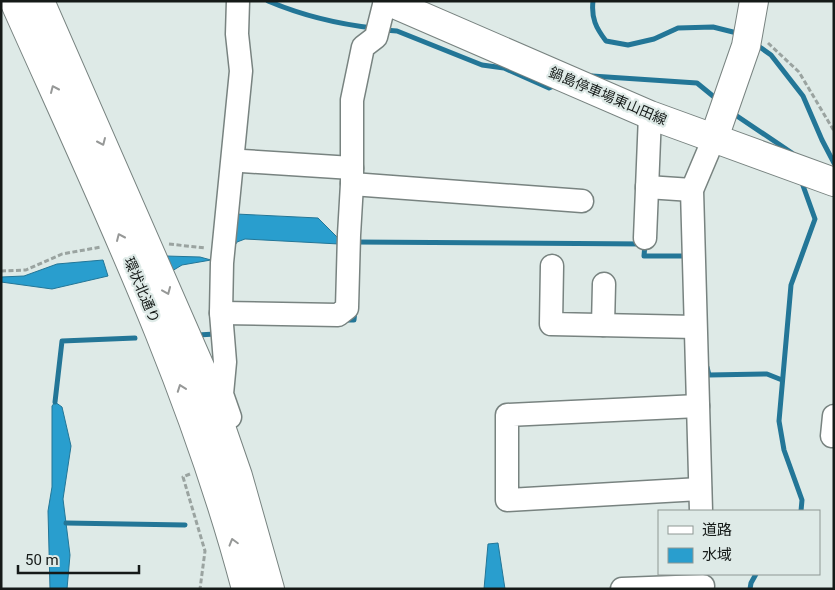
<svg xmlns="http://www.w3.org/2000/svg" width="835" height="590" font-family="Roboto,'Noto Sans JP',sans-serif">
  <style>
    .water { fill: #299ece; stroke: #237697 }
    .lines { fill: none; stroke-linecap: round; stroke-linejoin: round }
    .stream { stroke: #237697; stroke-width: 5 }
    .minor-casing { stroke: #788380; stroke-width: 25 }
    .major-casing { stroke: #788380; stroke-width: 30 }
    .highway-casing { stroke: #788380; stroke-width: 30 }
    .path { stroke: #9aa3a0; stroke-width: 3; stroke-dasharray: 5 2.5; stroke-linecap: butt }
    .minor { stroke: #fff; stroke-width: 22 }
    .major { stroke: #fff; stroke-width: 28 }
    .highway { stroke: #fff; stroke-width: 28 }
    .oneway { stroke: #969897 }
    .labels { text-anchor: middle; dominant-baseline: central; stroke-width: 4.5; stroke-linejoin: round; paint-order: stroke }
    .street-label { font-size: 14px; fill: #151a18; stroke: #deeae7 }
  </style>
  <rect width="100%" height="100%" fill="#deeae7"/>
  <g class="water">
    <path d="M236,214L318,218L342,242L339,244L245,239L237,242L228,257Z"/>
    <path d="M166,256L200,257L211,260L182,265L172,271Z"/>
    <path d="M103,260L108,276L52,289L1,282V277L24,276L57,264Z"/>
    <path d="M55,402L62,407L71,446L63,499L70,555L67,589H50L48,511L52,487V406Z"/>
    <path d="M498,543L505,589H484L488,544Z"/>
  </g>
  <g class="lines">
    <g class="stream">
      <path d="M268,1C301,15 338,24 373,28"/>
      <path d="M593,1C591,18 596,28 606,41L628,45L654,39L678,28L713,27L741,34"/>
      <path d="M384,30L397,31L482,65L504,68L549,88L556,85"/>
      <path d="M754,43L771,55L803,96L822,140L834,163"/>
      <path d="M592,76L697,83L719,101"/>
      <path d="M731,112L792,153L793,156"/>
      <path d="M355,242L645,244L644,256H689"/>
      <path d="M345,320H354L355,310"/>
      <path d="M198,335L215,334V331"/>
      <path d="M707,367L709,375L767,374L782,380"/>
      <path d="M55,402L62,341L135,338"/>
      <path d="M801,511L802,500L784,450L779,421L791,285L815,219L801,180"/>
      <path d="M66,523L185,525"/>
      <path d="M750,589L751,583L756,574"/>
    </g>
    <defs>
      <g id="minor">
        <path d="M242,161L352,168"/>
        <path d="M352,184L582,201"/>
        <path d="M647,187L692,190"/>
        <path d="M645,238L650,115"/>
        <path d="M552,266L551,324L695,327"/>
        <path d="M221,313L338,315L347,308L349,235L352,184V100L363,47L376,37L385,1"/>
        <path d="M603,325L604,284"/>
        <path d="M698,406L507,415V500L700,489"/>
        <path d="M230,417L222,394L225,362L221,313L222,263L241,71L237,34L238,1"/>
        <path d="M832,436L834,416"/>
        <path d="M701,511L692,190L714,138"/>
        <path d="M622,589L703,586"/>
      </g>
      <g id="major">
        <path d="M387,1L650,115L834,182"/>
        <path d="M714,138L746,46L754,1"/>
      </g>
      <g id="highway">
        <path d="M14,1C100,194 192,384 246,589"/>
        <path d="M40,1L201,369L238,476L270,589"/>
      </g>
    </defs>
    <use href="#minor" class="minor-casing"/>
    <use href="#major" class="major-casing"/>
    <use href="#highway" class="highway-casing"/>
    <g class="path">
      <path d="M768,43L799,72L834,131"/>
      <path d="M169,244L205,248"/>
      <path d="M1,271L26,270L62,254L101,247"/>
      <path d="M190,474L183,477L205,551L200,589"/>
    </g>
    <use href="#minor" class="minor"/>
    <use href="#major" class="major"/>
    <use href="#highway" class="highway"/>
  </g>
  <defs><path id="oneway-chevron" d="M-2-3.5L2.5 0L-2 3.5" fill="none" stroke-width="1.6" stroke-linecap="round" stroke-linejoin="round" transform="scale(1.25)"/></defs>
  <g class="oneway">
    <use href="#oneway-chevron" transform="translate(54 89) rotate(-114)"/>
    <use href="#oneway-chevron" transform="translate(102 142) rotate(66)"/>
    <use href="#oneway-chevron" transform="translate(120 237) rotate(-114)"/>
    <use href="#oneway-chevron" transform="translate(167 291) rotate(67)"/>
    <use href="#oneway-chevron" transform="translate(181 388) rotate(-110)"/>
    <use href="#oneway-chevron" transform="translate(233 542) rotate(-106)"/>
  </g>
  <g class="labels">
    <g class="street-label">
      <text transform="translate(608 96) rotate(23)">鍋島停車場東山田線</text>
      <text transform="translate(142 290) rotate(67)">環状北通り</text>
    </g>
  </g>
  <rect width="835" height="590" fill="none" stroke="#151a18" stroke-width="5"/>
  <rect x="658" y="510" width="162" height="65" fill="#deeae7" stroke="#8e9794"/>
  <rect x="668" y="526" width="25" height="8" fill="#ffffff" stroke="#8e9794"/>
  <text x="702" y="535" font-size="15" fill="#151a18">道路</text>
  <rect x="668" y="548" width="25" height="15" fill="#299ece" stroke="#8e9794"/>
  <text x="702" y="560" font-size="15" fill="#151a18">水域</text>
  <path d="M18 565v8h121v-8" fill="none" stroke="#151a18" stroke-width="2.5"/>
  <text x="25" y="565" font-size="15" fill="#151a18" stroke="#deeae7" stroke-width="4" paint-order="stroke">50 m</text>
</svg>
